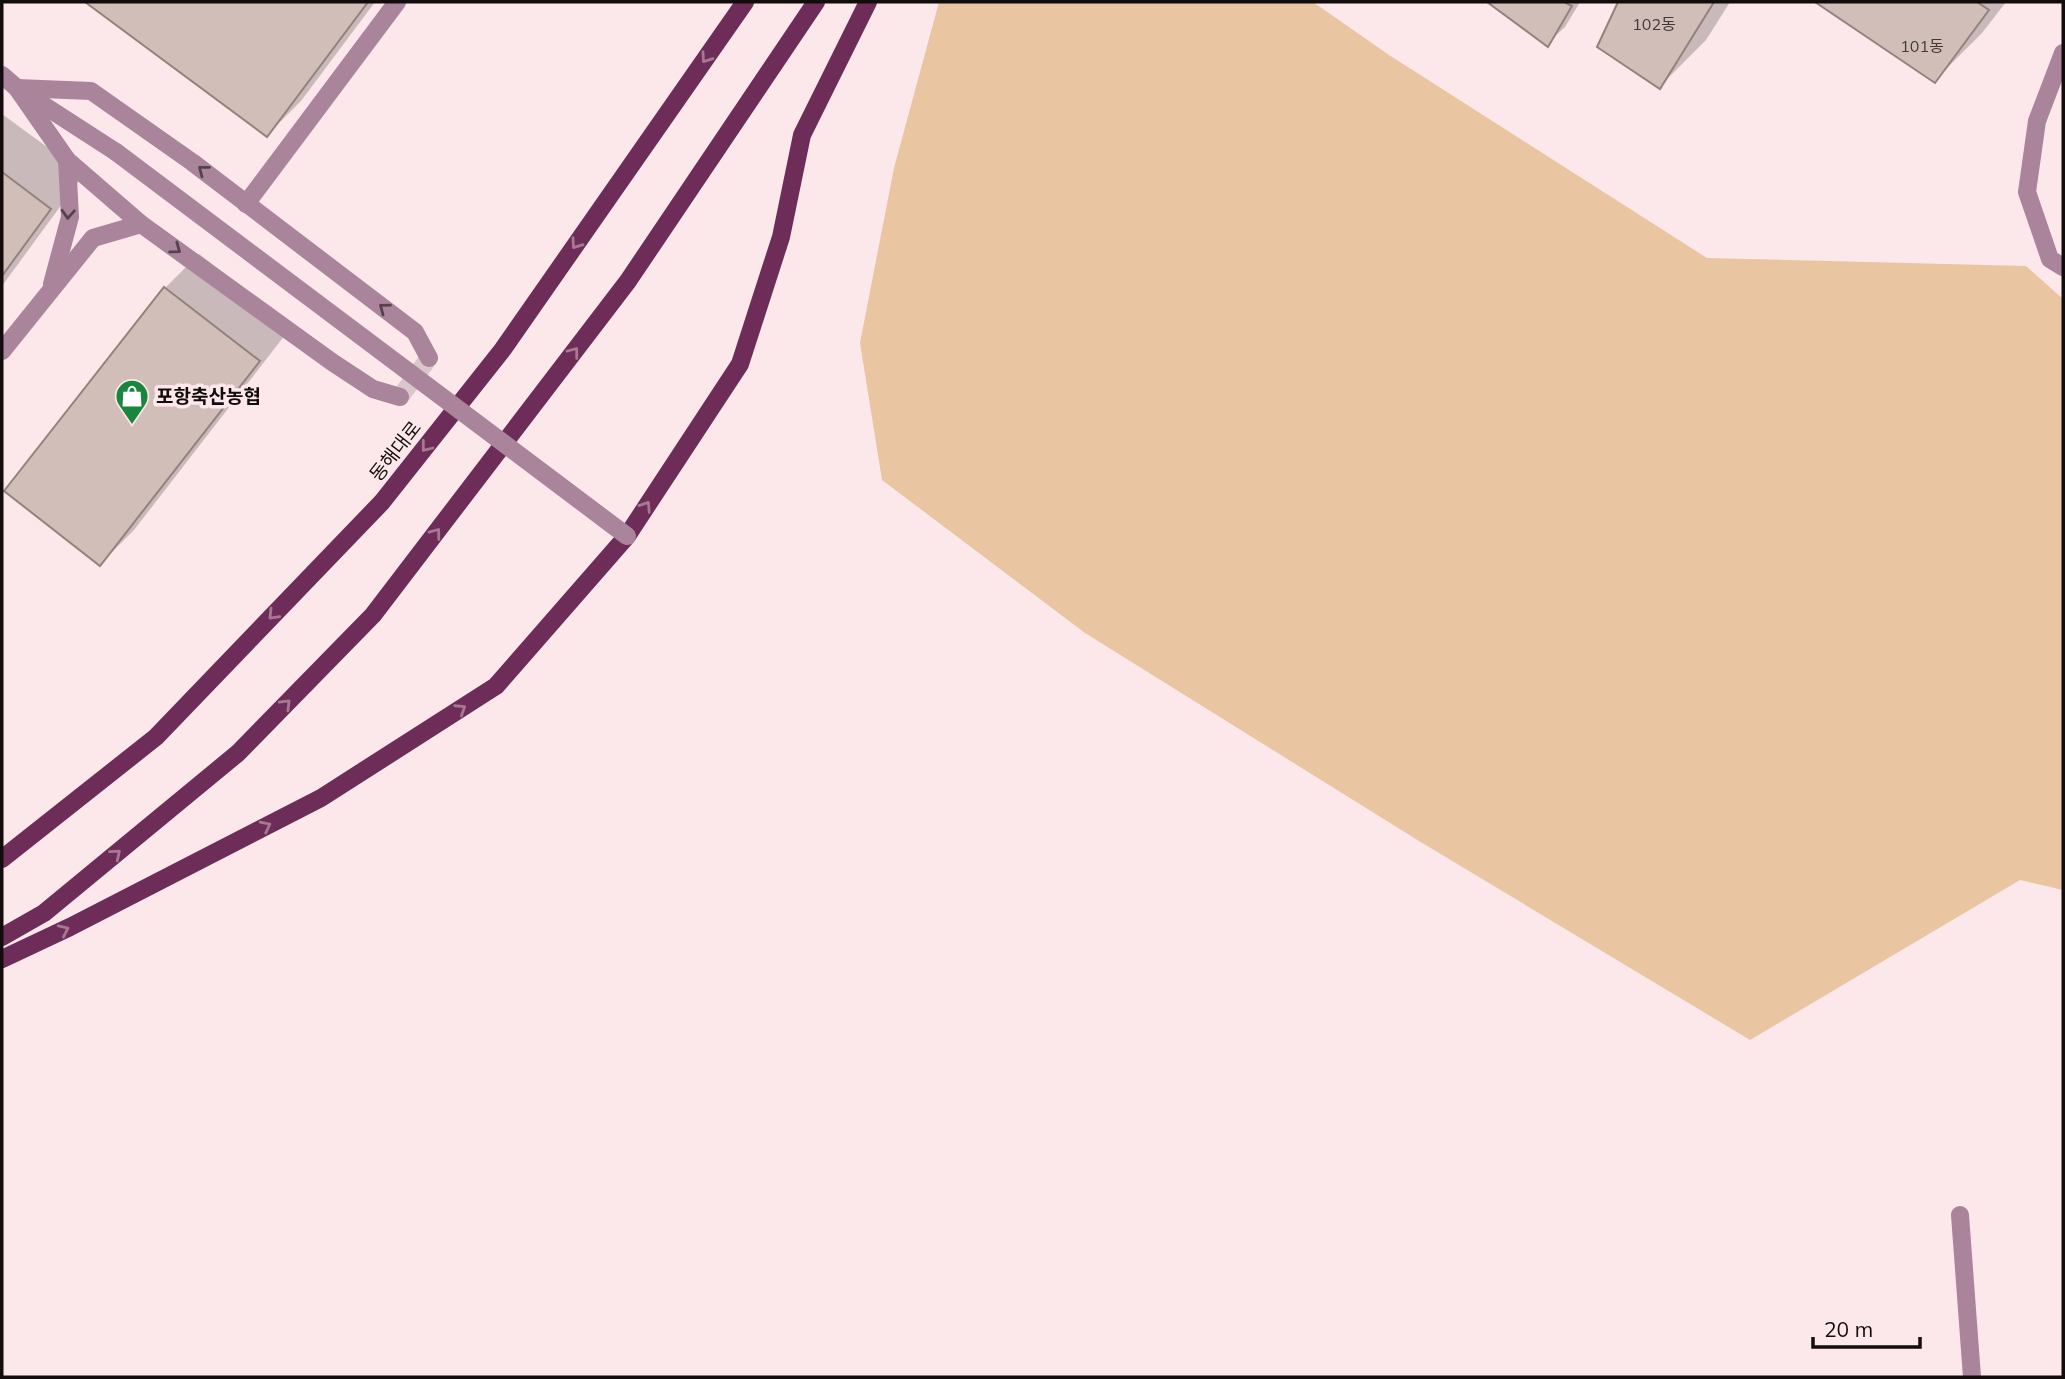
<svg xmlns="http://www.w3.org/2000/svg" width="2065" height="1379" font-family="Mulish,'Noto Sans KR',sans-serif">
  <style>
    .green { fill: #e9c5a2 }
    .shadow { fill: #0003 }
    .building { fill: #d1beb8; stroke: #93827c; stroke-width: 2 }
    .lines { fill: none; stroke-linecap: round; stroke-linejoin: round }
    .minor-tunnel { stroke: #d9c7c9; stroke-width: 18; stroke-dasharray: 18 9; stroke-linecap: butt }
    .minor { stroke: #aa849b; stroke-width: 18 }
    .major { stroke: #6d2d58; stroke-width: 18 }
    .minor-bridge { stroke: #aa849b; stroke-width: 18 }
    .oneway { stroke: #a67892 }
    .oneway2 { stroke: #56424d }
    .labels { text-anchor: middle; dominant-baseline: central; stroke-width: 7; stroke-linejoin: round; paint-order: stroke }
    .number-label { font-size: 16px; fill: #423838 }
    .poi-label { font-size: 19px; font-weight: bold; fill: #120c0d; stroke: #fce8ea; text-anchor: start }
    .street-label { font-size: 19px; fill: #120c0d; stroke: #fce8ea }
  </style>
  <rect width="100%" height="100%" fill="#fce8ea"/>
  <path class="green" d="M939,2H1313L1389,55L1707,258L2026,266L2063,299V890L2020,880L1750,1040L1419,841L1085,633L882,480L860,343L894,168Z"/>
  <g class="shadow">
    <path d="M88,2H375L301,101L267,135Z"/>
    <path d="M1489,2H1580L1565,27L1547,44Z"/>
    <path d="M1620,2H1730L1706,40L1659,87L1599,46Z"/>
    <path d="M1818,2H2006L1982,33L1935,80Z"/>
    <path d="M2,114L84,174L2,286Z"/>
    <path d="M199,254L292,326L134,530L100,564L165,288Z"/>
  </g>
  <g class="building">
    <path d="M85,2H368L267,137Z"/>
    <path d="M1487,2H1564L1572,6L1548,47Z"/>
    <path d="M1618,2H1714L1660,89L1597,47Z"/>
    <path d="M1815,2H1977L1989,10L1935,83Z"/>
    <path d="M2,172L51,209L2,276Z"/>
    <path d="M164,287L260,361L100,566L4,491Z"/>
  </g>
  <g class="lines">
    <path class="minor-tunnel" d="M400,397L429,358"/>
    <g class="minor">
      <path d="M2063,53L2037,121L2027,192L2050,259L2063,267"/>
      <path d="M2,75L17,88L116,152"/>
      <path d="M17,88L91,91L192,162L415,332L429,358"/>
      <path d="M17,88L67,160L70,217L52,284"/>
      <path d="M67,160L141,224"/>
      <path d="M246,204L397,2"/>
      <path d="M2,351L93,238L141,224L332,362L373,389L400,397"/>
      <path d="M1960,1215L1972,1377"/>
    </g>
    <g class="major">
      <path d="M2,859L156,737L382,502L503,349L745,2"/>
      <path d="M2,937L44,913L238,753L373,615L628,281L816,2"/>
      <path d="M2,959L70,927L321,798L496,686L627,536L740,364L781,237L802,135L868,2"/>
    </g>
    <path class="minor-bridge" d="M116,152L627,536"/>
  </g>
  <defs><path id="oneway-chevron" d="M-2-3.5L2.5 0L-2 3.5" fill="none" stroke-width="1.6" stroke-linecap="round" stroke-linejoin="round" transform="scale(1.75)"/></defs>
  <g class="oneway">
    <use href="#oneway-chevron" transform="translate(706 58) rotate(125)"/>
    <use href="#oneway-chevron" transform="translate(576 244) rotate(125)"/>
    <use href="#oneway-chevron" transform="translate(574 352) rotate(-53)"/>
    <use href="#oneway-chevron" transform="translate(426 447) rotate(128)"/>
    <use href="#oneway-chevron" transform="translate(646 506) rotate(-57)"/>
    <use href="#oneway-chevron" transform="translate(436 533) rotate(-53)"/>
    <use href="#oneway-chevron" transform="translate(273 615) rotate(134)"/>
    <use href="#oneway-chevron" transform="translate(286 704) rotate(-45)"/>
    <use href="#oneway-chevron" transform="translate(461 709) rotate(-33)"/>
    <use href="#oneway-chevron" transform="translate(266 826) rotate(-27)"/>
    <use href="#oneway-chevron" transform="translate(116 854) rotate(-40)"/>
    <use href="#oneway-chevron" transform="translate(64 930) rotate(-25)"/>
  </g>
  <g class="oneway2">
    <use href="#oneway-chevron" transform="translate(203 170) rotate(-142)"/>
    <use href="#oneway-chevron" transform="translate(68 214) rotate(93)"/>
    <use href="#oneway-chevron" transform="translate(176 249) rotate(36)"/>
    <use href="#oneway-chevron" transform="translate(384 308) rotate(-143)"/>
  </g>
  <defs>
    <symbol id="shop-pin" viewBox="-11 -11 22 30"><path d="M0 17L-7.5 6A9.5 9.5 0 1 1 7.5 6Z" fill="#1a853c" stroke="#fce8ea"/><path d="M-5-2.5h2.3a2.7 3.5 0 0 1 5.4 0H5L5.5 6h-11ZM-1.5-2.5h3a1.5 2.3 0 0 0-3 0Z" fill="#fff"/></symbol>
  </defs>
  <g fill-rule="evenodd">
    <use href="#shop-pin" x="113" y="377" width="38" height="52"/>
  </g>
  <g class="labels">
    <g class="number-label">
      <text x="1654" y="24">102동</text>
      <text x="1922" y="46">101동</text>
    </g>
    <g class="poi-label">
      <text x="156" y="396">포항축산농협</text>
    </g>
    <g class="street-label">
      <text transform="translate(395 451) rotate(-52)">동해대로</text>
    </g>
  </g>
  <rect width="2065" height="1379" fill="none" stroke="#120c0d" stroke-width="7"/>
  <path d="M1813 1337v10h107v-10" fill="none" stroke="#120c0d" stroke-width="3.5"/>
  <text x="1824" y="1337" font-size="21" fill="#120c0d" stroke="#fce8ea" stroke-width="5" paint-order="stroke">20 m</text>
</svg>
